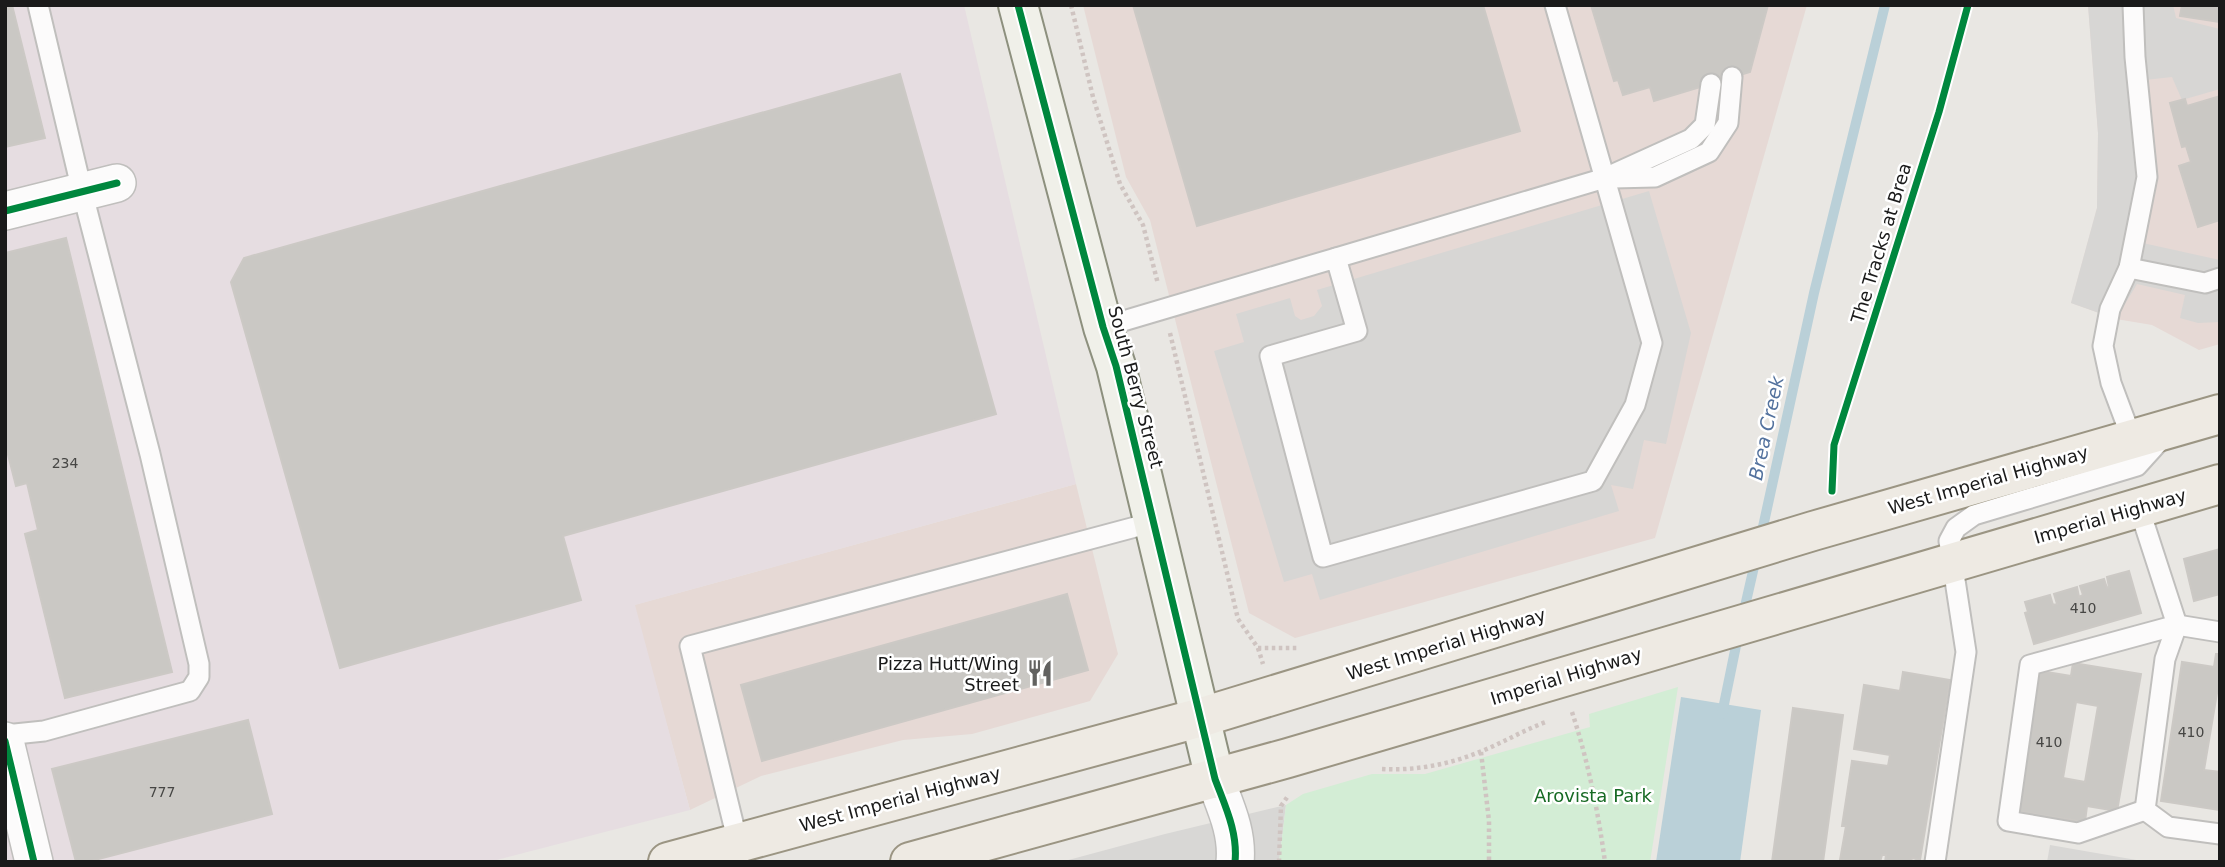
<svg xmlns="http://www.w3.org/2000/svg" width="2225" height="867" font-family="'DejaVu Sans',sans-serif">
  <style>
    .residential { fill: #d8d7d5 }
    .commercial { fill: #e6d9d5 }
    .industrial { fill: #e6dde1 }
    .religious { fill: #d7d6d4 }
    .park { fill: #d3edd5 }
    .water { fill: #bad0d8 }
    .lines { fill: none; stroke-linecap: round; stroke-linejoin: round }
    .stream { stroke: #bad0d8; stroke-width: 10 }
    .building { fill: #cac8c4; stroke: #ccc9c5; stroke-width: 2; fill-rule: evenodd }
    .lane-casing { stroke: #c0bfbd; stroke-width: 23 }
    .street-casing { stroke: #c0bfbd; stroke-width: 40 }
    .secondary-casing { stroke: #8d907e; stroke-width: 42 }
    .primary-casing { stroke: #9b9583; stroke-width: 42 }
    .path { stroke: #cfc4c1; stroke-width: 4.5; stroke-dasharray: 3.5 3.5; stroke-linecap: butt }
    .lane { stroke: #fcfbfb; stroke-width: 19 }
    .street { stroke: #fcfbfb; stroke-width: 37 }
    .secondary { stroke: #f0f0e9; stroke-width: 38 }
    .primary { stroke: #eeeae3; stroke-width: 38 }
    .cycleway-casing { stroke: #fff; stroke-width: 11 }
    .cycleway { stroke: #00873e; stroke-width: 7 }
    .labels { text-anchor: middle; dominant-baseline: central; stroke-width: 5; stroke-linejoin: round; paint-order: stroke }
    .number-label { font-size: 14px; fill: #464644 }
    .street-label { font-size: 18px; fill: #1a1a1a; stroke: #fff }
    .poi-label { font-size: 18px; fill: #1a1a1a; stroke: #fff; text-anchor: end }
    .park-label { font-size: 18px; fill: #176a24; stroke: #fff }
    .water-label { font-size: 19px; font-style: italic; fill: #53729e; stroke: #fff }
  </style>
  <rect width="100%" height="100%" fill="#e9e7e3"/>
  <g class="residential">
    <path d="M1286,805L1279,862H1061L1165,834Z"/>
    <path d="M2050,845L2148,862H2047Z"/>
  </g>
  <g class="commercial">
    <path d="M1083,5H1807L1655,538L1295,638L1249,613L1150,220L1126,177Z"/>
    <path d="M2088,5H2220V344L2199,350L2152,325L2116,319L2071,303L2097,208L2098,133Z"/>
    <path d="M1076,484L1118,654L1090,701L972,734L903,740L761,776L690,810L634,605Z"/>
  </g>
  <path class="industrial" d="M5,5H964L1076,484L635,605L690,810L489,862H5Z"/>
  <g class="religious">
    <path d="M2088,5H2173L2176,18L2220,29V89L2182,100L2172,77L2136,81L2143,178L2129,240L2220,260V322L2198,323L2180,318L2185,295L2137,284L2116,319L2071,303L2097,208L2098,133Z"/>
    <path d="M1649,191L1691,333L1666,444L1644,440L1633,489L1611,485L1619,511L1320,600L1312,574L1284,582L1214,351L1244,342L1236,314L1290,298L1295,316L1301,320L1314,316L1322,306L1317,290Z"/>
  </g>
  <path class="park" d="M1678,687L1650,862H1279L1286,805L1303,794L1372,774H1425L1590,727L1589,714Z"/>
  <path class="water" d="M1681,697L1761,710L1740,862H1656Z"/>
  <g class="lines">
    <g class="stream">
      <path d="M1761,536L1814,293L1885,5"/>
      <path d="M1743,615L1756,558"/>
      <path d="M1722,714L1738,636"/>
    </g>
  </g>
  <g class="building">
    <path d="M5,5H12L45,138L5,147Z"/>
    <path d="M1133,5H1483L1520,131L1197,226Z"/>
    <path d="M1591,5H1768L1750,72L1654,101L1650,87L1623,95L1618,80L1614,81Z"/>
    <path d="M2182,5H2220V22L2180,16Z"/>
    <path d="M900,74L996,414L563,536L581,600L340,668L231,282L244,258Z"/>
    <path d="M2220,96V220L2198,227L2179,166L2191,162L2186,146L2182,147L2170,103L2185,99L2187,106Z"/>
    <path d="M66,238L172,672L65,698L25,534L38,530L27,483L16,486L5,443V253Z"/>
    <path d="M2220,549V594L2194,601L2184,559Z"/>
    <path d="M2129,571L2141,613L2034,644L2025,613L2028,612L2025,602L2050,595L2053,605L2057,604L2054,594L2077,587L2079,597L2083,595L2080,586L2104,579L2107,588L2109,587L2107,577Z"/>
    <path d="M1067,594L1088,670L762,761L741,685Z"/>
    <path d="M2216,654H2220V693H2217L2204,770L2220,772V810L2161,801L2182,662L2214,667Z"/>
    <path d="M2073,663L2141,674L2117,811L2087,806L2085,822L2017,811L2040,671L2071,676ZM2076,702L2098,706L2085,782L2063,778Z"/>
    <path d="M1903,672L1950,680L1920,860L1912,858L1911,862H1885L1886,855H1882L1880,862L1840,860L1846,826H1842L1852,761L1888,766L1890,755L1854,749L1864,685L1900,691Z"/>
    <path d="M1793,708L1843,715L1823,862H1772Z"/>
    <path d="M248,720L272,814L87,862H76L52,769Z"/>
  </g>
  <g class="lines">
    <defs>
      <g id="lane">
        <path d="M1613,178L1655,177L1709,152L1728,123L1732,77"/>
        <path d="M1336,258L1605,178L1691,139L1705,125L1711,84"/>
        <path d="M2129,268L2205,283L2220,278"/>
        <path d="M1103,327L1336,258L1357,331L1270,356L1323,557L1593,481L1635,405L1652,343L1555,5"/>
        <path d="M2132,439L2111,383L2103,346L2110,309L2129,268L2147,177L2135,57L2133,5"/>
        <path d="M2139,508L2177,625L2165,659L2145,810L2168,827L2220,834"/>
        <path d="M5,735L44,731L190,691L199,677V664L150,454L82,191L38,5"/>
        <path d="M2145,810L2078,833L2008,821L2030,665L2177,625L2220,632"/>
        <path d="M738,843L690,646L1154,522"/>
        <path d="M1935,862L1966,652L1949,541L1956,528L1974,515L2137,466L2165,435"/>
      </g>
      <g id="street">
        <path d="M5,211L117,183"/>
        <path d="M5,741L34,862"/>
        <path d="M1215,779C1225,806 1238,832 1235,862"/>
      </g>
      <path id="secondary" d="M1018,5L1103,327L1116,366L1215,779"/>
      <g id="primary">
        <path d="M668,862L1202,717L1813,531L2220,414"/>
        <path d="M910,862L1288,758L2220,484"/>
      </g>
    </defs>
    <use href="#lane" class="lane-casing"/>
    <use href="#street" class="street-casing"/>
    <use href="#secondary" class="secondary-casing"/>
    <use href="#primary" class="primary-casing"/>
    <g class="path">
      <path d="M1071,5L1093,97L1120,184L1143,225L1158,284"/>
      <path d="M1170,333L1238,619L1258,648H1298"/>
      <path d="M1258,648L1263,664"/>
      <path d="M1572,712C1588,761 1598,811 1605,862"/>
      <path d="M1481,752L1489,821V862"/>
      <path d="M1382,769C1416,771 1451,764 1482,751C1504,742 1524,730 1546,722"/>
      <path d="M1279,862L1281,806L1288,796"/>
    </g>
    <use href="#lane" class="lane"/>
    <use href="#street" class="street"/>
    <use href="#secondary" class="secondary"/>
    <use href="#primary" class="primary"/>
    <defs>
      <g id="cycleway">
        <path d="M1018,5L1103,327L1116,366L1215,779C1225,806 1238,832 1235,862"/>
        <path d="M5,211L117,183"/>
        <path d="M1832,491L1834,445L1939,112L1968,5"/>
        <path d="M5,741L34,862"/>
      </g>
    </defs>
    <use href="#cycleway" class="cycleway-casing"/>
    <use href="#cycleway" class="cycleway"/>
  </g>
  <defs>
    <symbol id="restaurant-bare" viewBox="-9 -9 18 18"><path d="M-5-6h1v4h1v-4h1v4h1v-4h1v5L-1.5 .5V6h-2V.5L-5-1ZM5-6V6H3V1.5H1.5Q1.5-4 5-6Z" fill="#626260" stroke="#fff" stroke-width="2.5" paint-order="stroke"/></symbol>
  </defs>
  <g fill-rule="evenodd">
    <use href="#restaurant-bare" x="1021" y="654" width="38" height="38"/>
  </g>
  <g class="labels">
    <g class="number-label">
      <text x="65" y="463">234</text>
      <text x="2083" y="608">410</text>
      <text x="2191" y="732">410</text>
      <text x="2049" y="742">410</text>
      <text x="162" y="792">777</text>
    </g>
    <g class="street-label">
      <text transform="translate(1881 243) rotate(-73)">The Tracks at Brea</text>
      <text transform="translate(1136 387) rotate(75)">South Berry Street</text>
      <text transform="translate(1988 480) rotate(-16)">West Imperial Highway</text>
      <text transform="translate(2110 516) rotate(-16)">Imperial Highway</text>
      <text transform="translate(1446 644) rotate(-17)">West Imperial Highway</text>
      <text transform="translate(1566 676) rotate(-17)">Imperial Highway</text>
      <text transform="translate(900 799) rotate(-15)">West Imperial Highway</text>
    </g>
    <g class="poi-label">
      <text x="1019" y="663">Pizza Hutt/Wing<tspan x="1019" dy="21">Street</tspan></text>
    </g>
    <g class="park-label">
      <text x="1593" y="795">Arovista Park</text>
    </g>
    <g class="water-label">
      <text transform="translate(1766 428) rotate(-78)">Brea Creek</text>
    </g>
  </g>
  <rect width="2225" height="867" fill="none" stroke="#1a1a1a" stroke-width="14"/>
</svg>
